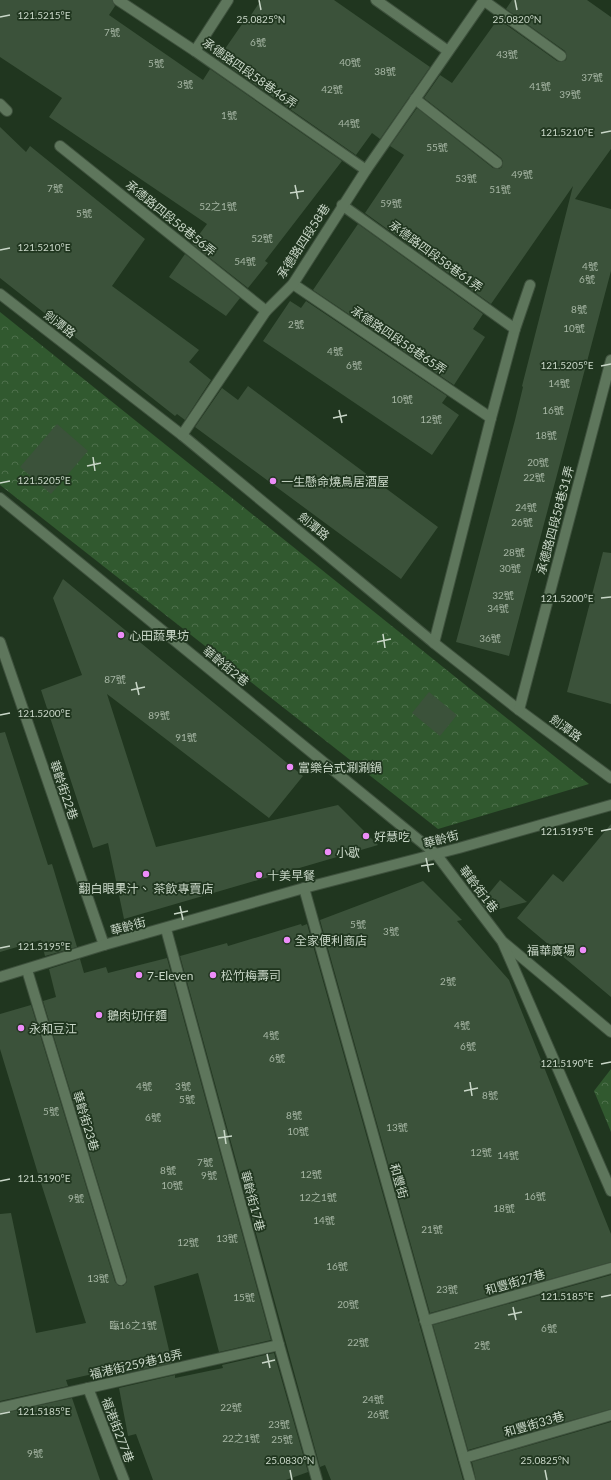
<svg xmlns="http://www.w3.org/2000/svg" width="611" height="1480" font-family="Lato,'Noto Sans TC',sans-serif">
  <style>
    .forest { fill: url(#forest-crowns) }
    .building { fill: #3b523a }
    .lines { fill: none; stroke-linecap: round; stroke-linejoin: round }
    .service-casing { stroke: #3e513d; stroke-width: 12 }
    .minor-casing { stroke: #3e513d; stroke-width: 12 }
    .service { stroke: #5e765c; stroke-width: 10 }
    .minor { stroke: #5e765c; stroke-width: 10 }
    .ticks { fill: none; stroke: #c9d7c8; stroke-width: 1.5 }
    .poi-dot { fill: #ed8cf9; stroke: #20361f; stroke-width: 1.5 }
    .labels { text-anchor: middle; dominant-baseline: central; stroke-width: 3.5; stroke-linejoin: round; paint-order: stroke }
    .number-label { font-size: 10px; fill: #a6b6a4 }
    .street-label { font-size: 12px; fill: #c9d7c8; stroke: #20361f }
    .poi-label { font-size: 12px; fill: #c9d7c8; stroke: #20361f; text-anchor: start }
    .ticks-label { font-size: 10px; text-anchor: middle; fill: #c9d7c8; stroke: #20361f; stroke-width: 3.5; stroke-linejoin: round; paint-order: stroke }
  </style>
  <defs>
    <pattern id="forest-crowns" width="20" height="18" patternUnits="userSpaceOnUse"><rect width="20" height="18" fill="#31592f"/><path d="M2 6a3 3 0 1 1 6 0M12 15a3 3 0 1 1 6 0" fill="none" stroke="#4e704c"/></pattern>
  </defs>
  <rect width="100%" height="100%" fill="#20361f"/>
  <g class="forest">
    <path d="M0,312L589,784L438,829L0,485Z"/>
    <path d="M611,1069V1132L594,1091Z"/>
  </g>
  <g class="building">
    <path d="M0,0H112L115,6L109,15L203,80L210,69L342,161L265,261L268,263L248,288L192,244L207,224L49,117L62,98L0,57Z"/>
    <path d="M261,0H334L430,67L380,139L372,133L356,155L218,59L247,17L249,18Z"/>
    <path d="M512,0H587L611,17V149L575,199L611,209V271L509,656L456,642L515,420L523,387L522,386L573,186L491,304L365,213L404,155L390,146L417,108L493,168L499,169L502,167L503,161L501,158L424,98L440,75L452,83L498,19L557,61L561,62L566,60L567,56L565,51L506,9Z"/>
    <path d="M0,127L26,152L30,146L145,239L112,286L199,350L189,362L211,380L185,420L177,414L175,416L0,278Z"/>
    <path d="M358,224L483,314L473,329L485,337L454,385L313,290Z"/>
    <path d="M185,254L240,298L226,316L169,277Z"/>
    <path d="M290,301L301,308L306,301L447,396L442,403L459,415L432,455L263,341Z"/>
    <path d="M248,386L438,527L401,579L195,427L222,388L238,400Z"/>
    <path d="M57,424L88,451L51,494L20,467Z"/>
    <path d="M603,552L611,553V704L567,692Z"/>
    <path d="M63,579L303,776L269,818L107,694L156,847L338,805L378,845L124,919L108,843L93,848L41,690L82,675L53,598Z"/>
    <path d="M429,692L457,715L440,736L412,713Z"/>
    <path d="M5,732L48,865L52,864L77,947L45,956L41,940L0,952V733Z"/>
    <path d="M611,824V997L517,918L553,874L563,882Z"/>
    <path d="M500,880L527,902L488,912L481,903Z"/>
    <path d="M423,881L462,920L457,921L509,980L611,1234V1262L430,1313L320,920Z"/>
    <path d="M301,924L302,926L307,924L463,1480H331L325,1465L320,1467L180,956L227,943L228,946Z"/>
    <path d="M167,958L271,1340L219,1352L198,1273L154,1286L172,1363L116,1375L115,1369L66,1380L68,1386L0,1401V1214L11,1213L36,1333L86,1323L39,1177L0,1049V1014L31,1005L115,1282L119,1286H123L127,1282V1278L43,1001L56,997L49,969L80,959L84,973L106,967L108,973Z"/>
    <path d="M611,1275V1409L468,1450L433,1325Z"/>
    <path d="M274,1353L308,1472L286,1480H153L136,1434L128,1436L119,1388L175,1375V1378L223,1368L222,1365Z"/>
    <path d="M72,1398L100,1480H0V1414Z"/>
    <path d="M611,1422V1480H476L472,1462Z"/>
  </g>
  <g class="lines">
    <defs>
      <path id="service" d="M434,643L491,418L515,329L530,285"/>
      <g id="minor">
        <path d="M118,0L195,51L366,170"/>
        <path d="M376,0L448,51"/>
        <path d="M483,0L561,56"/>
        <path d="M195,51L228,0"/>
        <path d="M415,99L497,163"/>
        <path d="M0,104L7,111"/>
        <path d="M60,146L266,311"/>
        <path d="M342,205L515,329"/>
        <path d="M293,284L491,418"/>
        <path d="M0,294L182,435L434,643L519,710L611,778"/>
        <path d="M182,435L266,311L293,284L366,170L484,0"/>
        <path d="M0,498L436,854L502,941L611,1032"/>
        <path d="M0,642L104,945"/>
        <path d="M519,710L611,360"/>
        <path d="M304,888L470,1480"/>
        <path d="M166,929L279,1345L317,1480"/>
        <path d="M503,943L611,1191"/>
        <path d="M27,970L121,1280"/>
        <path d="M0,977L104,945L304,888L459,848L611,805"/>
        <path d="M425,1321L611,1268"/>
        <path d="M88,1388L124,1480"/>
        <path d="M0,1408L279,1345"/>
        <path d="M464,1458L611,1415"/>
      </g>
    </defs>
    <use href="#service" class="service-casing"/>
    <use href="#minor" class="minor-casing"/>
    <use href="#service" class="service"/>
    <use href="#minor" class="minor"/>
  </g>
  <path class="ticks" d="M259,0L261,10M515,0L517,10M0,17L10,15M601,133L611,131M295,185L298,199M290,193L304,191M0,250L10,248M601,366L611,364M339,410L342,423M333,418L347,415M93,457L95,471M87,466L101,463M0,483L10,481M601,598L611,597M383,634L385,648M377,642L391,639M136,682L139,695M131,690L145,687M0,715L10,713M601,831L611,829M426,858L429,872M421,866L434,864M180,906L183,920M174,914L188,911M0,948L10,946M601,1064L611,1062M470,1082L472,1096M464,1091L478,1088M224,1130L226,1144M218,1138L232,1136M0,1181L10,1179M601,1297L611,1295M513,1307L516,1320M508,1315L522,1312M267,1354L270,1368M262,1363L275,1360M0,1414L10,1412M290,1470L292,1480M545,1470L547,1480"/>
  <g class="poi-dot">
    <circle cx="273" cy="481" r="4"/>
    <circle cx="121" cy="635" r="4"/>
    <circle cx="290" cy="767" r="4"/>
    <circle cx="366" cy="836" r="4"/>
    <circle cx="328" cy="852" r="4"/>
    <circle cx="146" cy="874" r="4"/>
    <circle cx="259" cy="875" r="4"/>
    <circle cx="287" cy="940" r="4"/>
    <circle cx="583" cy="950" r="4"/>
    <circle cx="139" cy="975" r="4"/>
    <circle cx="213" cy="975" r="4"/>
    <circle cx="99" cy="1015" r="4"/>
    <circle cx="21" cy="1028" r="4"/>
  </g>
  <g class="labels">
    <g class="number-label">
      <text x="112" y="32">7號</text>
      <text x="258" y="42">6號</text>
      <text x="507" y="54">43號</text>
      <text x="350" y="62">40號</text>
      <text x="156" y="63">5號</text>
      <text x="385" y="71">38號</text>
      <text x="592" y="77">37號</text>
      <text x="185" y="84">3號</text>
      <text x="540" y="86">41號</text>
      <text x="332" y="89">42號</text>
      <text x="570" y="94">39號</text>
      <text x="229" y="115">1號</text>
      <text x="349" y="123">44號</text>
      <text x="437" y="147">55號</text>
      <text x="522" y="174">49號</text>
      <text x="466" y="178">53號</text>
      <text x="55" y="188">7號</text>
      <text x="500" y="189">51號</text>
      <text x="391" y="203">59號</text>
      <text x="218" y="206">52之1號</text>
      <text x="84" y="213">5號</text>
      <text x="262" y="238">52號</text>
      <text x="245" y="261">54號</text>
      <text x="590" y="266">4號</text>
      <text x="587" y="279">6號</text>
      <text x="579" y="309">8號</text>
      <text x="296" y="324">2號</text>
      <text x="574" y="328">10號</text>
      <text x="335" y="351">4號</text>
      <text x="354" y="365">6號</text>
      <text x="559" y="383">14號</text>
      <text x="402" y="399">10號</text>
      <text x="553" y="410">16號</text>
      <text x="431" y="419">12號</text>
      <text x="546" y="435">18號</text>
      <text x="538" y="462">20號</text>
      <text x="534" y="477">22號</text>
      <text x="526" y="507">24號</text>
      <text x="522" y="522">26號</text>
      <text x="514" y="552">28號</text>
      <text x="510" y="568">30號</text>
      <text x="503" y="595">32號</text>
      <text x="498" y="608">34號</text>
      <text x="490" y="638">36號</text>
      <text x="115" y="679">87號</text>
      <text x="159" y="715">89號</text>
      <text x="186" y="737">91號</text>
      <text x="358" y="924">5號</text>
      <text x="391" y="931">3號</text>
      <text x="448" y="981">2號</text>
      <text x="462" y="1025">4號</text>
      <text x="271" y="1035">4號</text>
      <text x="468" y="1046">6號</text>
      <text x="277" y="1058">6號</text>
      <text x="144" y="1086">4號</text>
      <text x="183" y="1086">3號</text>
      <text x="490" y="1095">8號</text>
      <text x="187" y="1099">5號</text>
      <text x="51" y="1111">5號</text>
      <text x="294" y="1115">8號</text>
      <text x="153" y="1117">6號</text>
      <text x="397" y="1127">13號</text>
      <text x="298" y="1131">10號</text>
      <text x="481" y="1152">12號</text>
      <text x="508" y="1155">14號</text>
      <text x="205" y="1162">7號</text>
      <text x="168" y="1170">8號</text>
      <text x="311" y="1174">12號</text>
      <text x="209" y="1175">9號</text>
      <text x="172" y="1185">10號</text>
      <text x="535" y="1196">16號</text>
      <text x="318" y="1197">12之1號</text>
      <text x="76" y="1198">9號</text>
      <text x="504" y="1208">18號</text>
      <text x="324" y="1220">14號</text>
      <text x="432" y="1229">21號</text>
      <text x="227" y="1238">13號</text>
      <text x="188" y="1242">12號</text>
      <text x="337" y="1266">16號</text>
      <text x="98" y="1278">13號</text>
      <text x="447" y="1289">23號</text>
      <text x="244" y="1297">15號</text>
      <text x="348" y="1304">20號</text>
      <text x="133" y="1325">臨16之1號</text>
      <text x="549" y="1328">6號</text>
      <text x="358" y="1342">22號</text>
      <text x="482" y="1345">2號</text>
      <text x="373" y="1399">24號</text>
      <text x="231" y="1407">22號</text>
      <text x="378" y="1414">26號</text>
      <text x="279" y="1424">23號</text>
      <text x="241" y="1438">22之1號</text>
      <text x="282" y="1439">25號</text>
      <text x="35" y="1453">9號</text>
    </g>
    <g class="street-label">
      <text transform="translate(250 73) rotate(35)">承德路四段58巷46弄</text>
      <text transform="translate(171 218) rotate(39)">承德路四段58巷56弄</text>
      <text transform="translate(303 241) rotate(-57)">承德路四段58巷</text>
      <text transform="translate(436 256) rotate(36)">承德路四段58巷61弄</text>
      <text transform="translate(60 324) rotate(38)">劍潭路</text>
      <text transform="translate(399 340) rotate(34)">承德路四段58巷65弄</text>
      <text transform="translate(555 520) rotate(-75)">承德路四段58巷31弄</text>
      <text transform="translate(314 526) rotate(39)">劍潭路</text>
      <text transform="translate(226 666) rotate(39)">華齡街2巷</text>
      <text transform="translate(566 728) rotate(36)">劍潭路</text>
      <text transform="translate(64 790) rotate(71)">華齡街22巷</text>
      <text transform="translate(441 839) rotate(-15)">華齡街</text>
      <text transform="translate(479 889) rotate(53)">華齡街1巷</text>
      <text transform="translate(128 926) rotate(-15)">華齡街</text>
      <text transform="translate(86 1121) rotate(73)">華齡街23巷</text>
      <text transform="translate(399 1181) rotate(74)">和豐街</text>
      <text transform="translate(253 1201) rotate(75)">華齡街17巷</text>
      <text transform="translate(515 1282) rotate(-16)">和豐街27巷</text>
      <text transform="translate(136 1364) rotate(-13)">福港街259巷18弄</text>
      <text transform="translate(534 1424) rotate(-16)">和豐街33巷</text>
      <text transform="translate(118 1430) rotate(69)">福港街277巷</text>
    </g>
    <g class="poi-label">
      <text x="281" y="481">一生懸命燒鳥居酒屋</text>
      <text x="129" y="635">心田蔬果坊</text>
      <text x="298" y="767">富樂台式涮涮鍋</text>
      <text x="374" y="836">好慧吃</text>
      <text x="336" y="852">小歇</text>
      <text x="267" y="875">十美早餐</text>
      <text x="146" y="888" text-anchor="middle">翻白眼果汁、 茶飲專賣店</text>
      <text x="295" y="940">全家便利商店</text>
      <text x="575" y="950" text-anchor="end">福華廣場</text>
      <text x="147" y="975">7-Eleven</text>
      <text x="221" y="975">松竹梅壽司</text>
      <text x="107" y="1015">鵝肉切仔麵</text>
      <text x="29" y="1028">永和豆江</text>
    </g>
  </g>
  <g class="ticks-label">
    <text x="44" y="19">121.5215°E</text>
    <text x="261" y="23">25.0825°N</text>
    <text x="517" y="23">25.0820°N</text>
    <text x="567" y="136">121.5210°E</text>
    <text x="44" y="251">121.5210°E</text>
    <text x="567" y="369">121.5205°E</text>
    <text x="44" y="484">121.5205°E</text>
    <text x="567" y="602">121.5200°E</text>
    <text x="44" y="717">121.5200°E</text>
    <text x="567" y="835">121.5195°E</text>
    <text x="44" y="950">121.5195°E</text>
    <text x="567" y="1067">121.5190°E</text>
    <text x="44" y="1182">121.5190°E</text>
    <text x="567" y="1300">121.5185°E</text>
    <text x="44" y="1415">121.5185°E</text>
    <text x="290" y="1464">25.0830°N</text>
    <text x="545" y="1464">25.0825°N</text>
  </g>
</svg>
